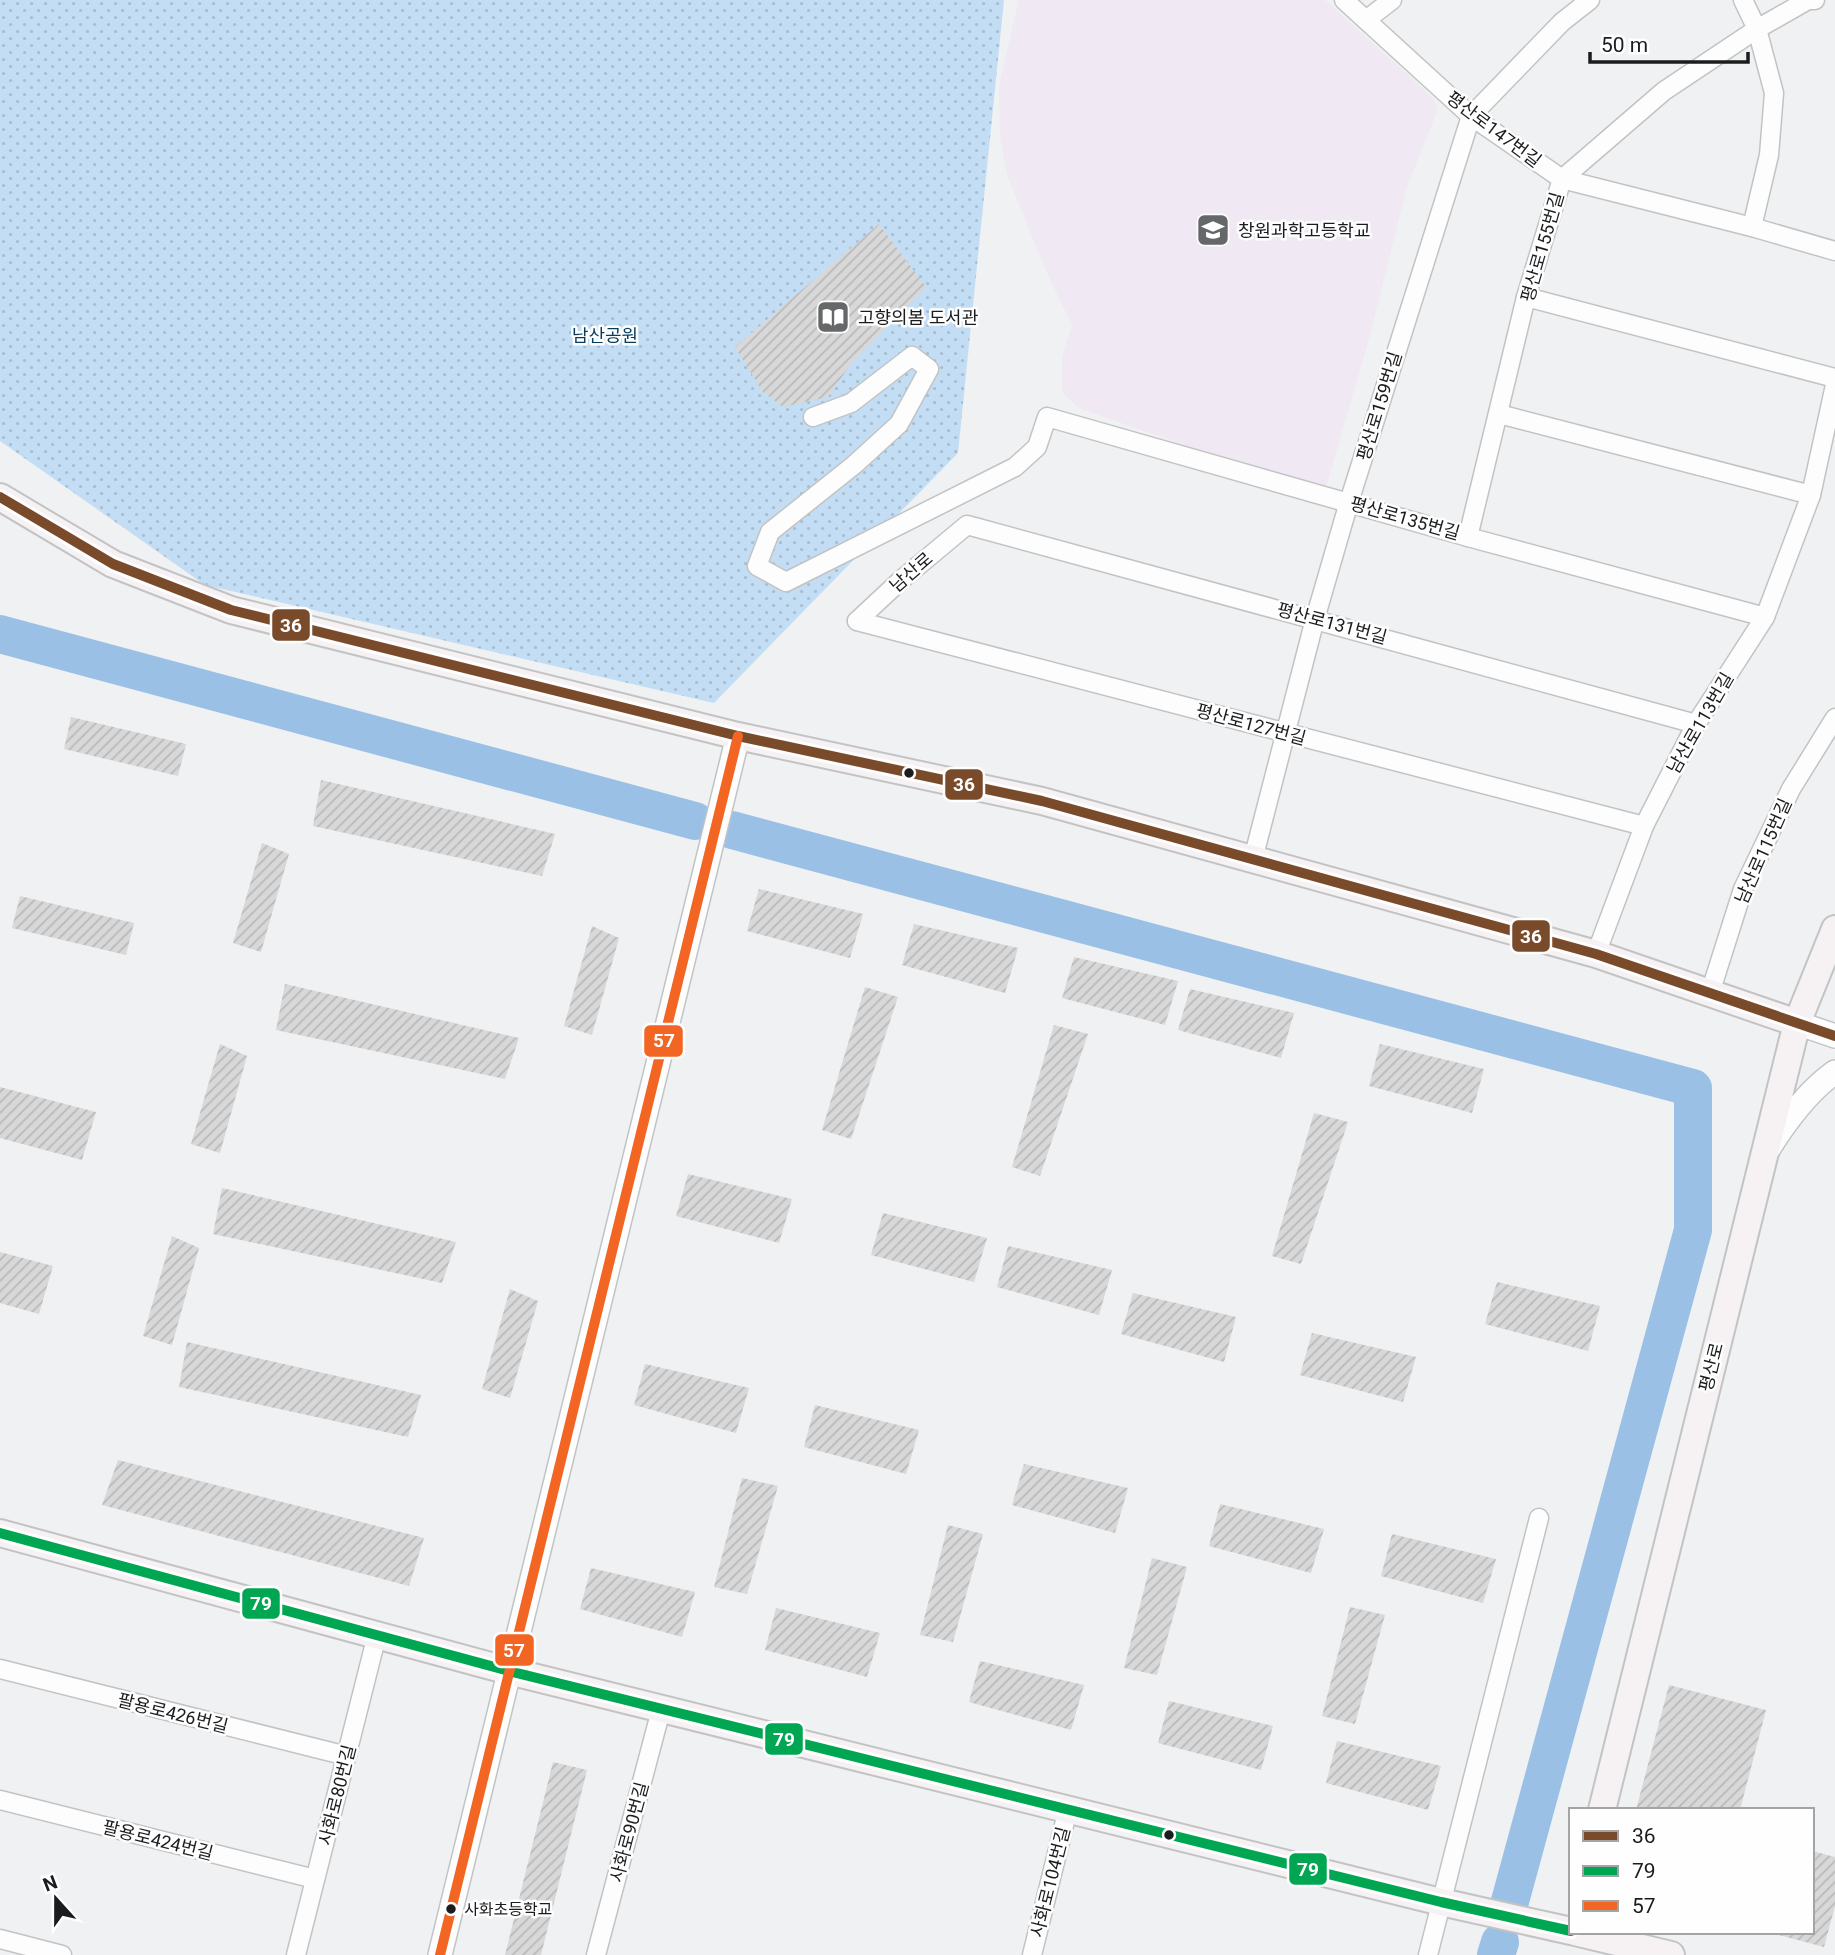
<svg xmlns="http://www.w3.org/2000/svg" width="1835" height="1955" font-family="Roboto,'Noto Sans KR',sans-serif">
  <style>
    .education { fill: #f0e8f3 }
    .park { fill: url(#park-dots) }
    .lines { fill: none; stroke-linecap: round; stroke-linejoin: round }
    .river { stroke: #9ac0e6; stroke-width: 38 }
    .building { fill: url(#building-hatch) }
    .minor-casing { stroke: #c2c3c4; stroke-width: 21 }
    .tertiary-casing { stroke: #c2c3c4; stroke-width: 26 }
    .secondary-casing { stroke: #c2c3c4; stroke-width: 30 }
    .minor { stroke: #fdfdfd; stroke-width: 18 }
    .tertiary { stroke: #fdfdfd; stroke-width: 23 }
    .secondary { stroke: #f6f2f3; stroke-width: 26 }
    .bus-1-casing { stroke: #fefeff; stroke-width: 16 }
    .bus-2-casing { stroke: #fefeff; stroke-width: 16 }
    .bus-3-casing { stroke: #fefeff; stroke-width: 16 }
    .bus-1 { stroke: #7a4b2a; stroke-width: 10 }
    .bus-2 { stroke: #00a651; stroke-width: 10 }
    .bus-3 { stroke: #f26522; stroke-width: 10 }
    .bus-dot { fill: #1b1c1d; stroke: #fefeff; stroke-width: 2.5 }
    .labels { text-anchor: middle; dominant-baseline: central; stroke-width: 5; stroke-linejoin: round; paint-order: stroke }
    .bus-label { font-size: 16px; fill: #1b1c1d; stroke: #fefeff; text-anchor: start }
    .street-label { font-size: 18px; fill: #1b1c1d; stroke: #fefeff }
    .poi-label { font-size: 18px; fill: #1b1c1d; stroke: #fefeff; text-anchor: start }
    .park-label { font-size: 18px; fill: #073c5c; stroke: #fefeff }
    .line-badge { stroke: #fefeff; stroke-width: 2.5 }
    .badge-label { font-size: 19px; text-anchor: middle; font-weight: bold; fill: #fff }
  </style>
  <defs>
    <pattern id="park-dots" width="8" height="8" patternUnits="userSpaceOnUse" patternTransform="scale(1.75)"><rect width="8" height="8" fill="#c3def4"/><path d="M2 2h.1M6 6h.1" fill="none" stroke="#a7bed1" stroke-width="1.8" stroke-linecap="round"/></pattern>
    <pattern id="building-hatch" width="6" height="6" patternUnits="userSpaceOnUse" patternTransform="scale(1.75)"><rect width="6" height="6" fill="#d8d8d9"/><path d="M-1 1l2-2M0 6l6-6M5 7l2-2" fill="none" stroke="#b9b9ba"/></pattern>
  </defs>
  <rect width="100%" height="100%" fill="#eff1f3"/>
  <path class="education" d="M1019,0H1325L1432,97L1438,109L1407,187L1371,332L1326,487L1312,490L1079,408L1062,392V358L1072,325L1047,273L1008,178L1000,137L999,85Z"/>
  <path class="park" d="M0,0H1004L958,453L714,703L205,585L0,441Z"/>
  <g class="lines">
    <g class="river">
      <path d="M0,634L695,821"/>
      <path d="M732,830L1693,1088V1230L1509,1905"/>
      <path d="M1496,1955L1500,1942"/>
    </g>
  </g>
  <g class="building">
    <path d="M879,224L926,287L852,362L828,397L783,407L762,391L735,347Z"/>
    <path d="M71,717L186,744L178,776L64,749Z"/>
    <path d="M321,780L555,834L542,876L313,826Z"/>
    <path d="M262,843L289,854L261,952L233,943Z"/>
    <path d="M759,889L863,914L850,958L747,931Z"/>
    <path d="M20,896L134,923L126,955L12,928Z"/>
    <path d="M914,924L1018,948L1005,993L902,965Z"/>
    <path d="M592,926L619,938L592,1035L564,1026Z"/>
    <path d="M1074,957L1178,981L1165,1025L1062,998Z"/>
    <path d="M285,984L519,1038L505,1079L276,1030Z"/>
    <path d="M865,987L898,997L851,1139L822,1130Z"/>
    <path d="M1190,989L1294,1013L1281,1058L1178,1030Z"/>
    <path d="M1054,1025L1088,1034L1040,1176L1012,1167Z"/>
    <path d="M220,1044L247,1056L220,1153L191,1144Z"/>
    <path d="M1380,1044L1484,1069L1472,1113L1369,1086Z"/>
    <path d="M0,1087L96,1112L82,1160L0,1138Z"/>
    <path d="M1314,1113L1348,1122L1301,1264L1272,1256Z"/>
    <path d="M688,1174L792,1199L779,1243L676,1216Z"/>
    <path d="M222,1188L456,1242L442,1283L213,1234Z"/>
    <path d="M883,1213L987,1238L974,1282L871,1255Z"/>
    <path d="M172,1236L199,1248L172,1345L143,1336Z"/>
    <path d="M1008,1246L1112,1270L1099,1315L997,1287Z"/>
    <path d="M0,1252L53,1266L39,1314L0,1303Z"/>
    <path d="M1497,1282L1600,1306L1588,1351L1485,1324Z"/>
    <path d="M510,1289L538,1301L510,1398L482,1389Z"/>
    <path d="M1133,1293L1236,1317L1224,1362L1121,1334Z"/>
    <path d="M1312,1333L1416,1357L1403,1402L1300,1375Z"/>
    <path d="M187,1342L421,1395L408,1437L179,1387Z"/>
    <path d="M645,1364L749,1388L736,1433L634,1405Z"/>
    <path d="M815,1405L919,1430L906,1474L804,1447Z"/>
    <path d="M118,1460L424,1538L409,1586L102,1505Z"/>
    <path d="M1024,1464L1128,1488L1115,1533L1012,1505Z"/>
    <path d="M742,1478L778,1486L747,1594L714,1587Z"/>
    <path d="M1220,1504L1324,1529L1311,1573L1209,1546Z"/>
    <path d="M948,1525L983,1534L953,1642L920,1635Z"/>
    <path d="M1392,1534L1496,1559L1483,1603L1381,1576Z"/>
    <path d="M1152,1558L1187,1567L1157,1675L1124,1668Z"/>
    <path d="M591,1568L695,1592L682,1637L580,1609Z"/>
    <path d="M1350,1607L1385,1615L1355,1724L1322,1716Z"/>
    <path d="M776,1608L880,1633L867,1677L765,1650Z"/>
    <path d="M980,1661L1084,1685L1071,1730L969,1702Z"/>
    <path d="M1669,1685L1766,1710L1740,1810H1636Z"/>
    <path d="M1169,1701L1273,1726L1261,1770L1158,1743Z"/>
    <path d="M1337,1741L1441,1766L1428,1810L1326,1783Z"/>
    <path d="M553,1762L587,1770L541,1955H505Z"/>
    <path d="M1812,1851L1835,1857V1906L1824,1947L1771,1933L1812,1932Z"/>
  </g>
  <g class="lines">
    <defs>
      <g id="minor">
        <path d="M1344,0L1471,116L1562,179L1752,227L1835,251"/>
        <path d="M1743,0L1757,29L1774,93L1769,155L1752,227"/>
        <path d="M1366,20L1392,0"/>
        <path d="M1526,297L1835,378"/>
        <path d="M1499,414L1811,495"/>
        <path d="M813,417L851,403L912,356L929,369L899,424L854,465L770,532L757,566L786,582L1015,467L1037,447L1047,417L1468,537L1765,617"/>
        <path d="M1468,537L1526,297L1562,179L1664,91L1757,29L1808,0H1815"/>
        <path d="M857,621L901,580L967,525L1696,724"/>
        <path d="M857,621L1644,826"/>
        <path d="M1253,859L1315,619L1349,502L1471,116L1562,22L1590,0"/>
        <path d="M1596,954L1644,826L1696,724L1765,617L1811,495L1835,385"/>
        <path d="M1710,993L1743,889L1791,789L1835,718"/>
        <path d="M0,1669L347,1756"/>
        <path d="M0,1800L315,1879"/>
        <path d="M0,1939L62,1955"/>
        <path d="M296,1955L377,1635"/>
        <path d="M596,1955L661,1710"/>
        <path d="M1032,1955L1068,1809"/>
        <path d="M1428,1955L1539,1518"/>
      </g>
      <g id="tertiary">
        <path d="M1797,1023L1835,1036"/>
        <path d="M1769,1148C1786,1121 1808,1091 1835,1072"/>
        <path d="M440,1955L738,736"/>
      </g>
      <g id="secondary">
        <path d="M0,497L113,564L231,610L738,736L1042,801L1596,954L1797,1023"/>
        <path d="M0,1533L509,1671L1441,1902L1571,1931"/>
        <path d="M1602,1810L1797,1023L1835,929"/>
        <path d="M1575,1932L1671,1955"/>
      </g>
    </defs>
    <use href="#minor" class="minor-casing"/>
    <use href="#tertiary" class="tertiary-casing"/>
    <use href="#secondary" class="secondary-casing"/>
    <use href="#minor" class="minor"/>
    <use href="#tertiary" class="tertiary"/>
    <use href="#secondary" class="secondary"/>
    <defs>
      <path id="bus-1" d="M0,497L113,564L231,610L738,736L1042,801L1596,954L1835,1036"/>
      <path id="bus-2" d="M0,1533L509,1671L1441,1902L1571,1931"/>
      <path id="bus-3" d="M440,1955L738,736"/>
    </defs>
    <use href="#bus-1" class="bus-1-casing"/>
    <use href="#bus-2" class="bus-2-casing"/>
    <use href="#bus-3" class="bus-3-casing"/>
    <use href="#bus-1" class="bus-1"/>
    <use href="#bus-2" class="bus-2"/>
    <use href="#bus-3" class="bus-3"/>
  </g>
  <defs>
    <symbol id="school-square" viewBox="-11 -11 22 22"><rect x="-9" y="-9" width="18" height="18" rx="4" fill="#656768" stroke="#fefeff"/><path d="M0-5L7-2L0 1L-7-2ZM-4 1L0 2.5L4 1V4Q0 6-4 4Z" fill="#fff"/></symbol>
    <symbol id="library-square" viewBox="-11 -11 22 22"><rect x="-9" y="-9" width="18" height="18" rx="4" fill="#656768" stroke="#fefeff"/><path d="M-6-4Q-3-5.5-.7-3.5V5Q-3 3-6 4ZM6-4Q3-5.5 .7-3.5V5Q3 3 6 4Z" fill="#fff"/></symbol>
  </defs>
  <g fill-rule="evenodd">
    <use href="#school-square" x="1194" y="211" width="38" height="38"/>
    <use href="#library-square" x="814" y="298" width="38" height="38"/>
  </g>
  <g class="bus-dot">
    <circle cx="909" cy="773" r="6"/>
    <circle cx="1169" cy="1835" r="6"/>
    <circle cx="451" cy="1909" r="6"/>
  </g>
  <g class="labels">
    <g class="bus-label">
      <text x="464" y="1909">사화초등학교</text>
    </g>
    <g class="street-label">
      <text transform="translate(1494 129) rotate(37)">평산로147번길</text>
      <text transform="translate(1542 247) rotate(-74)">평산로155번길</text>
      <text transform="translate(1379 406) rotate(-73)">평산로159번길</text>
      <text transform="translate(1405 518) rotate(16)">평산로135번길</text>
      <text transform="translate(911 572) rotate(-41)">남산로</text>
      <text transform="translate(1332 623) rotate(15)">평산로131번길</text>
      <text transform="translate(1700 723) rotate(-60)">남산로113번길</text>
      <text transform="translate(1251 724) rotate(15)">평산로127번길</text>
      <text transform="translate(1763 851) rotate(-66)">남산로115번길</text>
      <text transform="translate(1711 1367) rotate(-76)">평산로</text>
      <text transform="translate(173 1713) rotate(14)">팔용로426번길</text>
      <text transform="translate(337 1795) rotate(-76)">사화로80번길</text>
      <text transform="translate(629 1832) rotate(-75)">사화로90번길</text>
      <text transform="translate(158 1840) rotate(14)">팔용로424번길</text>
      <text transform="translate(1050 1882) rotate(-76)">사화로104번길</text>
    </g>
    <g class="poi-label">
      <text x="1238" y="230">창원과학고등학교</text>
      <text x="858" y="317">고향의봄 도서관</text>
    </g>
    <g class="park-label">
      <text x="605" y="335">남산공원</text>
    </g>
  </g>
  <g class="line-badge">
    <rect x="271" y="608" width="40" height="34" rx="7" fill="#7a4b2a"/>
    <rect x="944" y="768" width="40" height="33" rx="7" fill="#7a4b2a"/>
    <rect x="1511" y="919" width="40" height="34" rx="7" fill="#7a4b2a"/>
    <rect x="643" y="1024" width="41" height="34" rx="7" fill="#f26522"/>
    <rect x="241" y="1587" width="40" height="33" rx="7" fill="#00a651"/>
    <rect x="494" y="1633" width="41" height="34" rx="7" fill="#f26522"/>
    <rect x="764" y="1722" width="40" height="34" rx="7" fill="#00a651"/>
    <rect x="1288" y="1852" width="40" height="34" rx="7" fill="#00a651"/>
  </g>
  <g class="badge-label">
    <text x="291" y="632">36</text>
    <text x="964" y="791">36</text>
    <text x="1531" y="943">36</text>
    <text x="664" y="1047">57</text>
    <text x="261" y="1610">79</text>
    <text x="514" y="1657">57</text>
    <text x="784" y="1746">79</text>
    <text x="1308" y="1876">79</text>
  </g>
  <rect x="1569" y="1808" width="245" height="126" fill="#fefeff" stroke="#a3a4a5" stroke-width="2"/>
  <rect x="1583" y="1831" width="35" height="10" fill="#7a4b2a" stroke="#a3a4a5" stroke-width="2"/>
  <text x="1632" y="1843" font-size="21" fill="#1b1c1d">36</text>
  <rect x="1583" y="1866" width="35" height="10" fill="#00a651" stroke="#a3a4a5" stroke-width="2"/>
  <text x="1632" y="1878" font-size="21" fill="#1b1c1d">79</text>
  <rect x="1583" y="1901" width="35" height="10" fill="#f26522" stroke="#a3a4a5" stroke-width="2"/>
  <text x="1632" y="1913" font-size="21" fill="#1b1c1d">57</text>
  <g transform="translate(56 1899) rotate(339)" stroke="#fefeff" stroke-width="5" paint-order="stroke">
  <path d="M0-5L12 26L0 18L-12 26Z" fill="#1b1c1d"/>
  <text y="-10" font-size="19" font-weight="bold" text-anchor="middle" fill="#1b1c1d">N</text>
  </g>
  <path d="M1590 52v10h158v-10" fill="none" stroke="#1b1c1d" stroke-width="3.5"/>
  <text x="1601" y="52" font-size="21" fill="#1b1c1d" stroke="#fefeff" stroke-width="5" paint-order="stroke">50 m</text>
</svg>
